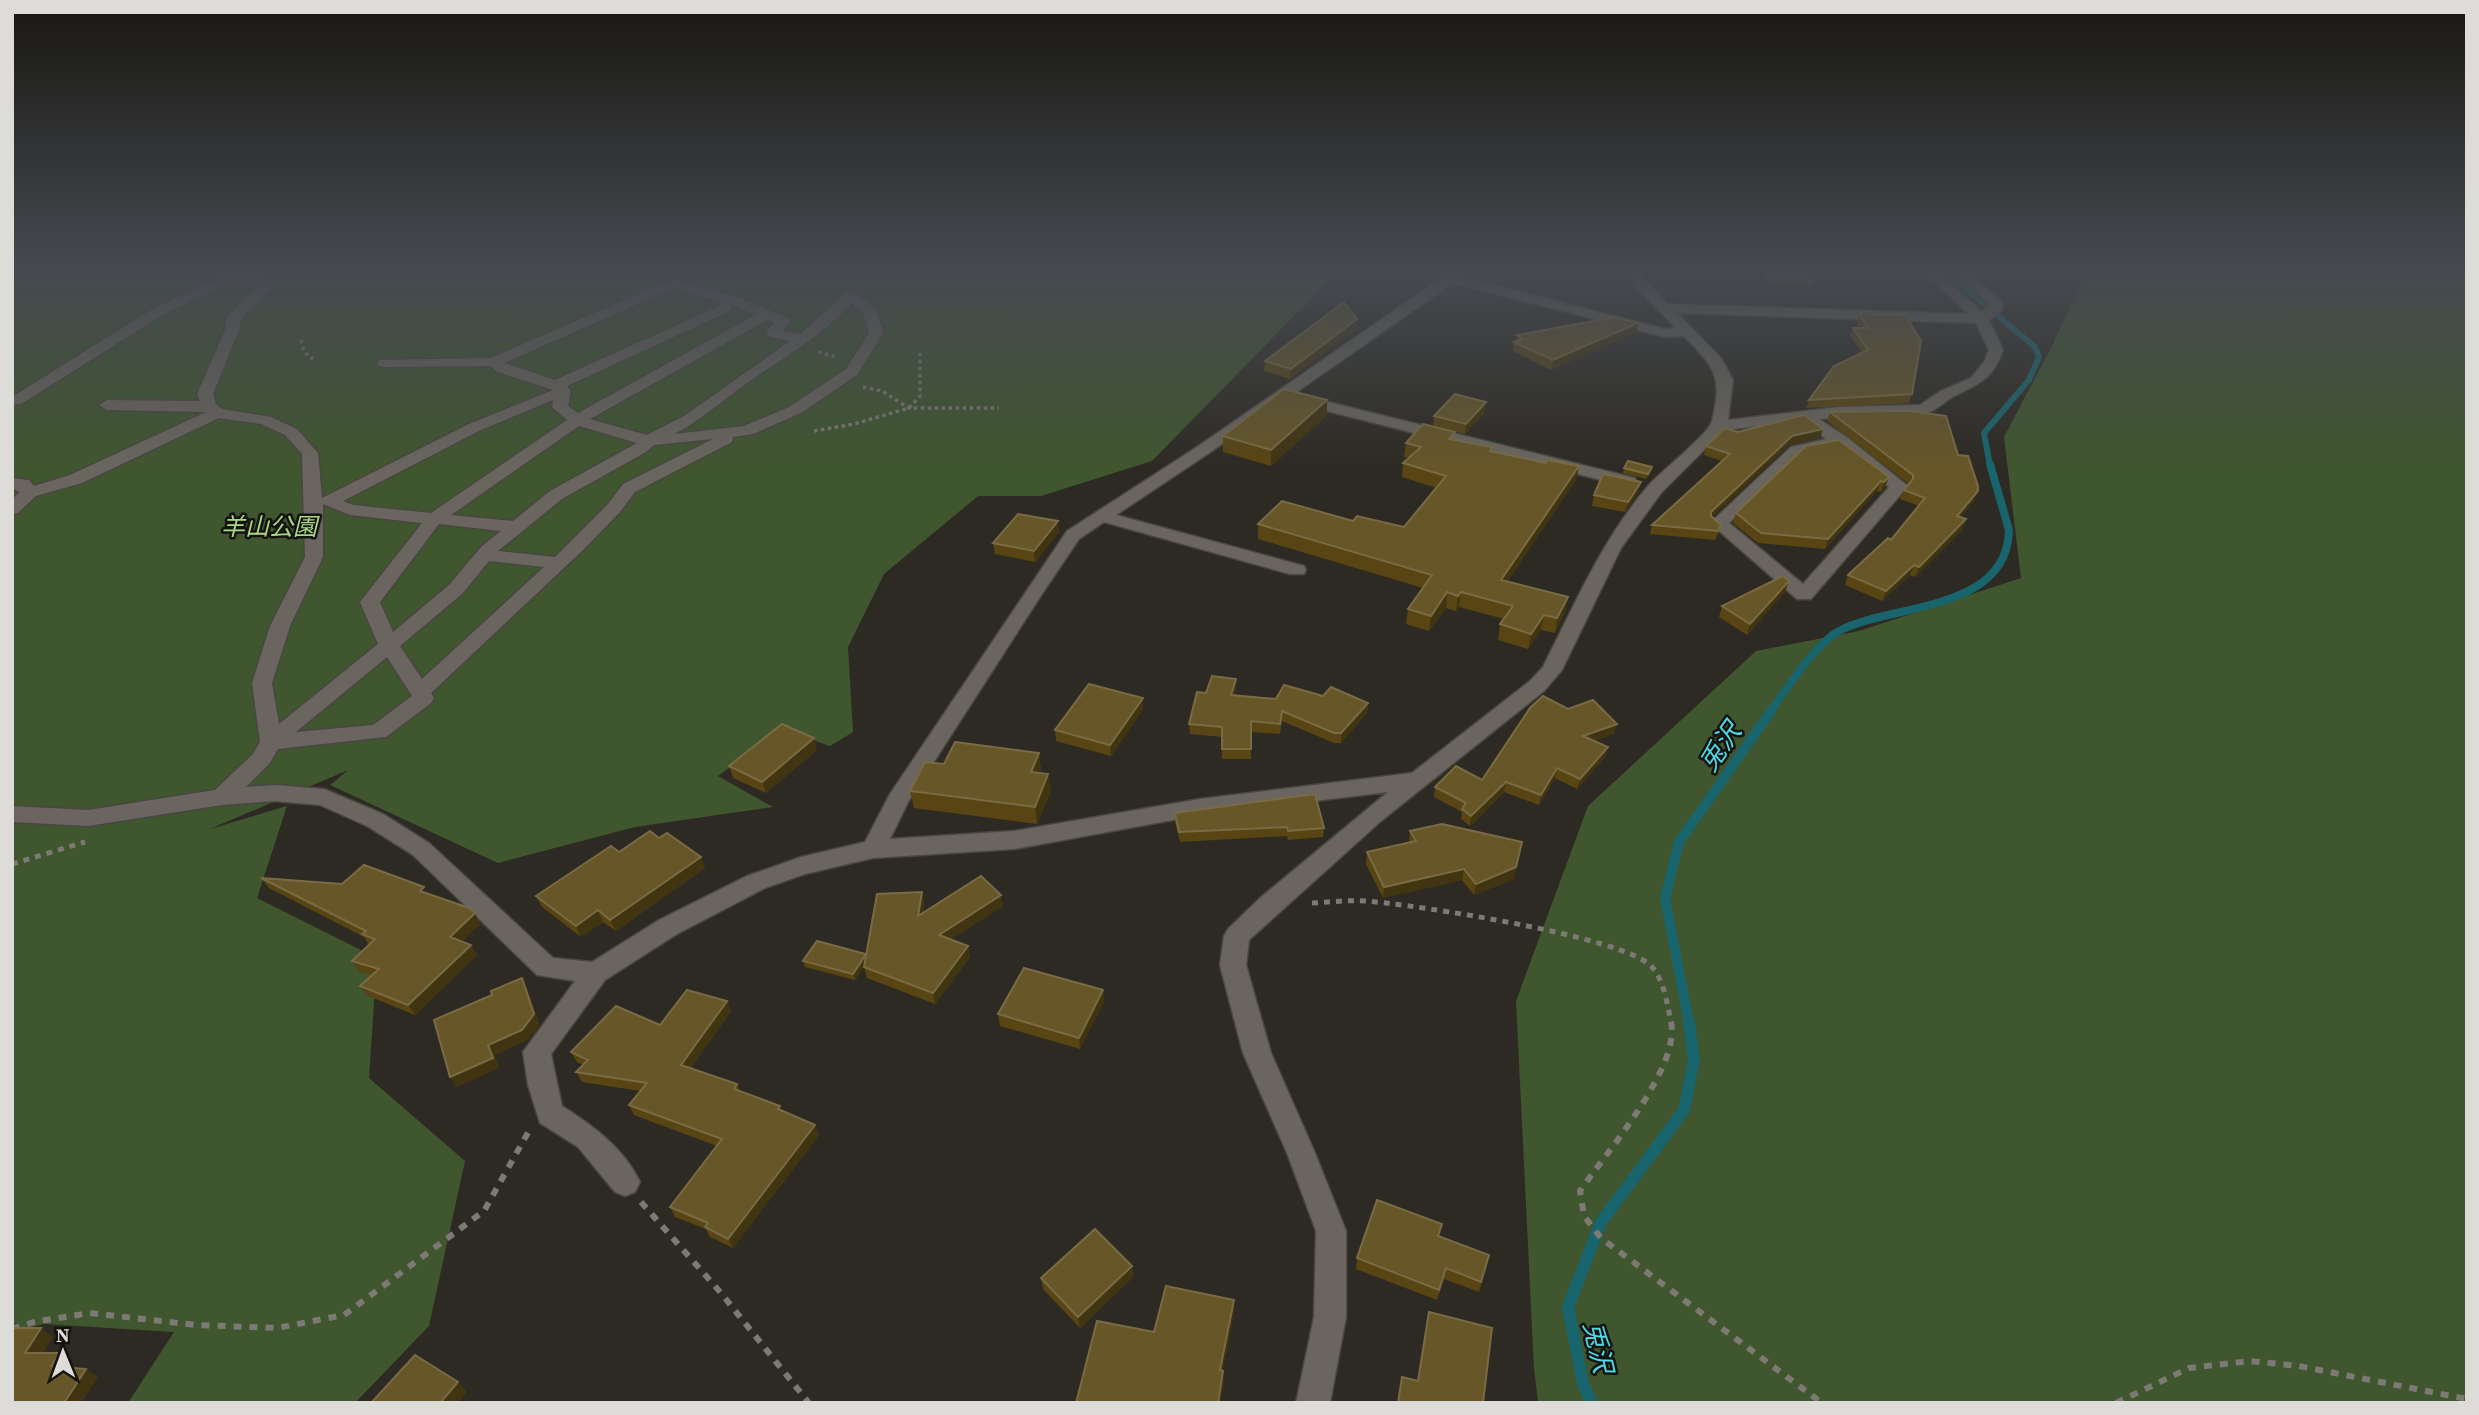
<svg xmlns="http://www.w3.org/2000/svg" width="2479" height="1415" font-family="'Source Serif 4','Noto Sans JP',serif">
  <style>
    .green { fill: #40562f }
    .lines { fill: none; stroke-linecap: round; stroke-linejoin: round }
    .stream-far3 { stroke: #19656d; stroke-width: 6 }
    .stream-far2 { stroke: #19656d; stroke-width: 8 }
    .stream-far1 { stroke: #19656d; stroke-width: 10 }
    .stream { stroke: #19656d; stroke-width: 12 }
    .minor-casing { stroke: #494741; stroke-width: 3 }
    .path-far2 { stroke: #7d7a75; stroke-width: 3.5; stroke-dasharray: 3.5 3.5; stroke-linecap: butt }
    .path-far1 { stroke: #7d7a75; stroke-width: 5; stroke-dasharray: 6 6; stroke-linecap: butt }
    .path { stroke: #7d7a75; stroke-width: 6; stroke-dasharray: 8 8; stroke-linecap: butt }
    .minor { fill: #6a665f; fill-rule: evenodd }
    .wall { fill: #584513 }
    .shaded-wall { fill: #413410 }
    .building { fill: #665628; stroke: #796b44; stroke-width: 2 }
    .labels { text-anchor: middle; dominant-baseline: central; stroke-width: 5; stroke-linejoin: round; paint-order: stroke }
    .park-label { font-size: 24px; font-style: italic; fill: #a9d887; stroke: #141310 }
    .water-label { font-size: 26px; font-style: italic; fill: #4dd9e7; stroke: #141310 }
  </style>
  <rect width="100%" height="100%" fill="#2d2a23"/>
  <g class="green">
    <path d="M12,270H1339L1152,461L1041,496H978L884,574L848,647L853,732L830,746L782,730L718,776L773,807L635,827L498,863L330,785L348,770L210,829L287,806L257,898L377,958L369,1078L465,1161L429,1326L355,1403H128L174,1332L43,1324L12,1333Z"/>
    <path d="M2086,270H2467V1403H1538L1534,1368L1516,1001L1588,806L1756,651L1859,631L2021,578L2004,437L2053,344Z"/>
  </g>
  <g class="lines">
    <path class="stream-far3" d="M1943,270L2035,347L2039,357L2029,380L1984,433L1990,466"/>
    <path class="stream-far2" d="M1770,712C1786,690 1815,644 1839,631C1892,603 2007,613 2009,530L1990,464"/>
    <path class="stream-far1" d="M1689,1023L1665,898L1679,842L1771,711"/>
    <path class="stream" d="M1592,1403L1583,1384L1568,1307L1601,1222L1684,1110L1694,1060L1689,1022"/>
    <defs>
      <g id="minor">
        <path d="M211,270C231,270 259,270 274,285L241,318L239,330L213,394L216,404L222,409L271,417L297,429L318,453L322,498L469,424L553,390L498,372L490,366L384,367L379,366L377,363L379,360L491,358L673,279L737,297L788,318L790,321L782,331L800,334L846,293H856L877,311L883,333L857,375L801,413L753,434L733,437L732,442L635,492L620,512L582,551L431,693L434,698L431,703L386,737L278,749L269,764L246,787L275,785L324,789L383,814L429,843L553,958L592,962L659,920L747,876L801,857L865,842L890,794L1067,531L1197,447L1440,279L1415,270L1449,273L1463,270L1465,273L1462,277L1665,329L1676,328L1634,285L1627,270H1640L1645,280L1668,304L1968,314L1922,270H1936L1982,312L1989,304L1953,270H1967L2003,303L2002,310L1989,320L2003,350C1993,379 1980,383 1954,396C1945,401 1937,410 1927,413C1894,424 1854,415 1819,419L1848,438L1908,486L1811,599H1797L1710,523L1791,447L1826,439L1802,421L1724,430L1661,493L1621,548L1562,670L1544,691L1381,821L1249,940L1246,965L1271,1053L1315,1153L1346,1231V1317L1330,1403H1296L1314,1317L1316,1231L1287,1153L1243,1053L1220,965L1224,936L1228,929L1260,898L1388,792L1200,815L1014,849L873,858L805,874L765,888L677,934L605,980L551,1054L562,1106C592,1125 624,1148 640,1182L635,1192L625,1196L615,1192L578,1147L540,1123L528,1085L523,1052L575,981L537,975L413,855L367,826L320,805L275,801L222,805L88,826L12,822V806L88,810L215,790L253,754L260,742L252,683L270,626L305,557L302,454L285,435L261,424L219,418L82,483L36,496L18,513L12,514V499L20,492L12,488V478L29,480L34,486L70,475L206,412L107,410L99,405L107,400L200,401L197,394L225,330L227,317L259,286L257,284L235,280L161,316L21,404L12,405V397L151,310L220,277L211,275ZM1453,283L1665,337L1684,336C1715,368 1723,376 1712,421C1709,434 1660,472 1648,486C1602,540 1575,604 1543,667L1530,681L1412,773L1200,799L1014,831L890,839L908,802L1040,597L1079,539L1104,522L1290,574H1304L1306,570L1304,566L1116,515L1209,453ZM674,288L721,301L719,306L555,380L504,363ZM852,303L863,313L869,333L846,369L789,407L744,426L674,434C702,420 724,399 750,381C787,355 821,337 852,303ZM733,305L755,315L578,413L568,406L571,391L567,386L730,311ZM1677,313L1976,323L1989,350L1984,362L1971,378L1941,391L1920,405L1840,407L1728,420L1733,380L1721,358ZM767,320L774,322L766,333L768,336L790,341L684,416L647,435L590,419ZM553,400L552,407L567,420L431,513L353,505L343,501L481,430ZM579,426L637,443L550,491L513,521L451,515ZM713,439L623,484L608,504L555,557L498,551L562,499L646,452L654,445ZM1836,447L1889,487L1803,584L1729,523L1802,454ZM323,504L350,515L422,523L360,602L378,644L279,724L272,683L290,626L323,557ZM439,524L501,531L482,546L449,585L393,632L380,602ZM489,561L544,567L422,679L400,646L463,593ZM387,657L412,696L373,725L296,732Z"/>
        <path d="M1300,395L1635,478L1637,482L1629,487L1295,403L1292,400L1295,397Z"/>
      </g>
    </defs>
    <use href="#minor" class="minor-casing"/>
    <g class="path-far2">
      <path d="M862,282L866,270"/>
      <path d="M867,285L903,270"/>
      <path d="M301,340L304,352L313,359"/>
      <path d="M818,352L837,357"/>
      <path d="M863,387L882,391L909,408H999"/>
      <path d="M814,431L854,424L909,408L920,396V352"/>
    </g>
    <g class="path-far1">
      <path d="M12,864L85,842"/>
      <path d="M1312,903C1330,902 1348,900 1366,901C1415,905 1624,936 1652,967C1664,980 1668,1007 1671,1023"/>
    </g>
    <g class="path">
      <path d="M1671,1022C1681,1067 1606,1153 1580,1191L1584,1216L1601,1238L1822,1403"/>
      <path d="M641,1202L721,1293L809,1403"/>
      <path d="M12,1329L34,1322L90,1313L196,1325L277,1328L344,1315L484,1211L530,1129"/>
      <path d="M2116,1403L2189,1368L2250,1361L2299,1366L2467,1399"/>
    </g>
    <use href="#minor" class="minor"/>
  </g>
  <g class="wall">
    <path d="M1760,270H1805L1811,282L1810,286L1767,285Z"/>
    <path d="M1859,314L1912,394L1909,403L1806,408L1809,400L1862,353L1850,336L1853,328H1860L1857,322Z"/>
    <path d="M1357,319L1356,329L1290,379L1264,371L1265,361Z"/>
    <path d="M1638,323L1636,332L1551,370L1513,351L1514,342L1516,341L1517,335Z"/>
    <path d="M1327,400V415L1271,466L1223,452V436Z"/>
    <path d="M1485,412L1465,434L1433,426L1434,416Z"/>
    <path d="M1830,412L1974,501L1960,517L1963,529L1915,577L1910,575L1882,601L1845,585L1848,575L1891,540L1919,506L1900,499L1904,490L1909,484L1827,421Z"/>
    <path d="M1738,432L1820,438L1789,445L1712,517L1721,525L1718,534L1715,540L1650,534L1652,525L1722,461L1704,455L1706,446Z"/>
    <path d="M1454,440L1491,451L1546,463L1579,466L1576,480L1507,582L1568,597L1565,612L1555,633L1541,630L1528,649L1498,640L1500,624L1504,619L1459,607L1456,611L1446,608L1429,631L1406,624L1408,609L1423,588L1258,539V524L1353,521L1404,527L1437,488L1402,477L1403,463L1409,458L1404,457L1406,443Z"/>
    <path d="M1624,468L1650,473L1646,479L1623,473Z"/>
    <path d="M1889,477L1885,487L1881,492L1877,491L1825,549L1758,543L1733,523L1736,513Z"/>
    <path d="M1641,482L1638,492L1625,512L1592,506L1594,495Z"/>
    <path d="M1059,532L1035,562L995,554L993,543Z"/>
    <path d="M1785,592L1747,635L1719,617L1722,606Z"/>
    <path d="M1236,689L1234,695L1276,699L1323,696L1368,703L1367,713L1341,743H1334L1282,721L1280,734L1251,732V759H1222V737L1190,734L1189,724L1206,693Z"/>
    <path d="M1143,709L1111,756L1056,741L1055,730Z"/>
    <path d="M1614,734L1594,741L1605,757L1577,789L1555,778L1539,805L1504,792L1470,826L1461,819L1462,812L1434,797L1435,787L1482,780Z"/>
    <path d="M817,750L766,793L733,778L729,766Z"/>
    <path d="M1039,753L1041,771L1040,773L1048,774L1051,791L1037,824L914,808L910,791L944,764Z"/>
    <path d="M1175,813L1324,828L1323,837L1288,840L1287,836L1180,842L1175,822Z"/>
    <path d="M1410,831L1514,879L1474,895L1462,880L1383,898L1366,864L1367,852L1409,843Z"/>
    <path d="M659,838L701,857L705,868L616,931L603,922L581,937L542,907L536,896L619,852Z"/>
    <path d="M261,878L428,894L480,924L462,941L471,945L477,955L415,1015L368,996L360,986L372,975L359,972L352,961L369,945L364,937L269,888Z"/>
    <path d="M924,903L923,913L1003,906L951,939L968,946L970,957L935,1004L867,978L864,966L855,980L805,967L803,961L866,954Z"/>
    <path d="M1103,990L1104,1002L1080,1049L1000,1026L998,1014Z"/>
    <path d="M727,1001L731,1011L691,1068L737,1084L740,1091L815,1125L819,1135L733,1248L710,1237L706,1229L675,1217L670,1207L717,1146L634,1115L629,1105L640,1091L582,1082L576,1072L583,1065L577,1062L571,1052L660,1025Z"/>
    <path d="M1439,1237L1489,1255L1479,1292L1444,1279L1437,1300L1356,1269L1357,1258Z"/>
    <path d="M1132,1266L1133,1277L1080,1328L1043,1289L1041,1278Z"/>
  </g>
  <g class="shaded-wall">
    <path d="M1357,319L1356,329L1290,379L1291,369Z"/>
    <path d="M1638,323L1636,332L1551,370L1553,360Z"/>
    <path d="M1327,400V415L1271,466V450Z"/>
    <path d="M1486,402L1485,412L1465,434L1466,424Z"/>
    <path d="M1823,429L1820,438L1789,445L1708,521L1711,512L1792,436Z"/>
    <path d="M1579,466L1576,480L1498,595L1501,580Z"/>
    <path d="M1889,477L1885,487L1881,492L1884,482Z"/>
    <path d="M1881,481L1877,491L1825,549L1828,539Z"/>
    <path d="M1641,482L1638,492L1625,512L1628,502Z"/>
    <path d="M1978,491L1974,501L1953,525L1957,516Z"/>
    <path d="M1966,519L1963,529L1915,577L1919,567Z"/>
    <path d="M1058,521L1059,532L1035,562L1034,551Z"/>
    <path d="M1914,565L1910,575L1882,601L1886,591Z"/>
    <path d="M1789,581L1785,592L1747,635L1750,624Z"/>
    <path d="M1447,592L1446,608L1429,631L1431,616Z"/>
    <path d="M1461,592L1459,607L1456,611L1458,596Z"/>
    <path d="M1568,597L1565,612L1555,633L1557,618Z"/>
    <path d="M1544,615L1541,630L1528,649L1531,634Z"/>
    <path d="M1236,679V689L1231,705V695Z"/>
    <path d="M1143,698V709L1111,756L1110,745Z"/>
    <path d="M1368,703L1367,713L1341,743V733Z"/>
    <path d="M1617,724L1614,734L1580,746L1583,736Z"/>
    <path d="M814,738L817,750L766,793L762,782Z"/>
    <path d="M1608,747L1605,757L1577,789L1580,779Z"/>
    <path d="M1039,753L1041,771L1033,789L1031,772Z"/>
    <path d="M1557,768L1555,778L1539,805L1541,795Z"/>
    <path d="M1048,774L1051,791L1037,824L1035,807Z"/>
    <path d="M1506,782L1504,792L1470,826L1471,816Z"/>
    <path d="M1522,842L1514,879L1474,895L1476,884Z"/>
    <path d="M701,857L705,868L616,931L610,920Z"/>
    <path d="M1464,869L1462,880L1383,898L1384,887Z"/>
    <path d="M922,892L924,903L921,927L918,916Z"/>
    <path d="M1001,895L1003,906L941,946L939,935Z"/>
    <path d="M598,910L603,922L581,937L576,926Z"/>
    <path d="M475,913L480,924L456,947L450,937Z"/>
    <path d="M471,945L477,955L415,1015L408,1005Z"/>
    <path d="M968,946L970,957L935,1004L933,993Z"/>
    <path d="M866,954L868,960L855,980L853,974Z"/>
    <path d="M522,978L527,988L540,1025L528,1040L495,1055L499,1068L457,1087L450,1077Z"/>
    <path d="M1103,990L1104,1002L1080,1049L1079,1038Z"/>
    <path d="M727,1001L731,1011L686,1075L681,1065Z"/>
    <path d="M815,1125L819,1135L733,1248L728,1239Z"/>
    <path d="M1132,1266L1133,1277L1080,1328L1078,1317Z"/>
    <path d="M1234,1300V1315L1220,1385V1370Z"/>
    <path d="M41,1328L53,1337L37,1362L25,1353Z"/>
    <path d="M60,1353L71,1362L62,1375L51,1366Z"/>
    <path d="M86,1369L98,1377L81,1403H64Z"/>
    <path d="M1223,1371L1224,1385L1220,1403H1218Z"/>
    <path d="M458,1382L467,1392L458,1403H440Z"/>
  </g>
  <g class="building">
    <path d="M1763,270H1805L1811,282L1768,280Z"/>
    <path d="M1344,302L1357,319L1291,369L1265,361Z"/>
    <path d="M1859,314L1905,315L1921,341L1912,394L1809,400L1834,366L1868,350L1853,328H1868Z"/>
    <path d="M1615,317L1638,323L1553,360L1514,342L1522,339L1517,335Z"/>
    <path d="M1284,389L1327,400L1271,450L1223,436Z"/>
    <path d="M1455,394L1486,402L1466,424L1434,416Z"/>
    <path d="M1909,411L1946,416L1958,455L1968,456L1978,486V491L1957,516L1966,519L1919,567L1914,565L1886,591L1848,575L1888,538L1891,540L1925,498L1904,490L1913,479V475L1830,412Z"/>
    <path d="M1804,415L1823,429L1792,436L1711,512V516L1721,525L1718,531L1652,525L1730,454L1706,446L1725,428L1738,432Z"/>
    <path d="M1423,424L1455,432L1449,439L1492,447L1490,451L1546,463L1547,460L1579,466L1501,580L1568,597L1557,618L1544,615L1531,634L1500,624L1513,606L1461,592L1458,596L1447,592L1431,616L1408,609L1432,575L1258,524L1282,501L1353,521L1357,516L1404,527L1446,476L1403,463L1421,447L1406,443Z"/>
    <path d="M1839,440L1889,477L1884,482L1881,481L1828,539L1761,533L1736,513L1806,446Z"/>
    <path d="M1628,461L1652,467L1648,474L1624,468Z"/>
    <path d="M1603,474L1641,482L1628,502L1594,495Z"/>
    <path d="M1018,514L1058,521L1034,551L993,543Z"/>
    <path d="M1783,576L1789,581L1750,624L1722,606Z"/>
    <path d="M1212,676L1236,679L1231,695L1276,699L1284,685L1323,696L1331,687L1368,703L1341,733H1334L1282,711L1280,724L1251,721V749H1222V727L1189,724L1197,692L1206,693Z"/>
    <path d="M1089,684L1143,698L1110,745L1055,730Z"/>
    <path d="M1543,696L1568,709L1593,700L1617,724L1583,736L1608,747L1580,779L1557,768L1541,795L1506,782L1471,816L1462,809L1466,803L1435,787L1456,766L1482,780L1530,708Z"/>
    <path d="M782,724L814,738L762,782L729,766Z"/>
    <path d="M955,742L1039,753L1031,772L1048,774L1035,807L910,791L925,762L944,764Z"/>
    <path d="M1315,794L1324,828L1288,831L1287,827L1179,832L1175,813Z"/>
    <path d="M1442,824L1522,842L1516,867L1476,884L1464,869L1384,887L1367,852L1416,841L1410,831Z"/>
    <path d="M650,831L659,838L667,833L701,857L610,920L598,910L576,926L536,896L611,846L619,852Z"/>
    <path d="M364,865L424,887L420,891L469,908L475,913L450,937L471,945L408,1005L360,986L379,969L352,961L375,939L362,934L366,931L261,878L342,884Z"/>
    <path d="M981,876L1001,895L939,935L968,946L933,993L864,967L877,894L922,892L918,916Z"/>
    <path d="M817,941L866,954L853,974L803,961Z"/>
    <path d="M1024,968L1103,990L1079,1038L998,1014Z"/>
    <path d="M522,978L534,1014L522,1030L488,1045L493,1058L450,1077L434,1020L492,995L491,991Z"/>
    <path d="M687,990L727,1001L681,1065L737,1084L734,1089L780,1106L778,1109L815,1125L728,1239L705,1227L708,1223L670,1207L722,1139L629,1105L647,1083L576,1072L588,1060L571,1052L616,1006L660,1025Z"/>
    <path d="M1377,1200L1442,1224L1438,1236L1489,1255L1481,1282L1446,1268L1439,1290L1357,1258Z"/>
    <path d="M1095,1229L1132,1266L1078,1317L1041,1278Z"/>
    <path d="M1166,1286L1234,1300L1220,1370L1223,1371L1218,1403H1076L1097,1321L1154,1332Z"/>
    <path d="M1429,1312L1492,1328L1483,1403H1398L1402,1377L1418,1381Z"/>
    <path d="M12,1328H41L25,1353H60L51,1366L86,1369L64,1403H12Z"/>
    <path d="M415,1355L458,1382L440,1403H371Z"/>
  </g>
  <linearGradient id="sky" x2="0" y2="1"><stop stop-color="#191713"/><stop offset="0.58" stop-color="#464a50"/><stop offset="1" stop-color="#464a50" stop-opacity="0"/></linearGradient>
  <rect width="2479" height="468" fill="url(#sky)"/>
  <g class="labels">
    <g class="park-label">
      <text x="269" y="526">羊山公園</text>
    </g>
    <g class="water-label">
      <text transform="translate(1720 747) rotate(-55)">兎沢</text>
      <text transform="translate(1598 1347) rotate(77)">兎沢</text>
    </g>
  </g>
  <rect width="2479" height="1415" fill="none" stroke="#dedcd8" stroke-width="28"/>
  <g transform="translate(63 1352) rotate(359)" stroke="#141310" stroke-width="5" paint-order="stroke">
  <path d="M0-5L12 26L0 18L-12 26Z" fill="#dedcd8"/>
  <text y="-10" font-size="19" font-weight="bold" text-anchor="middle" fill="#dedcd8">N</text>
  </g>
</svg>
